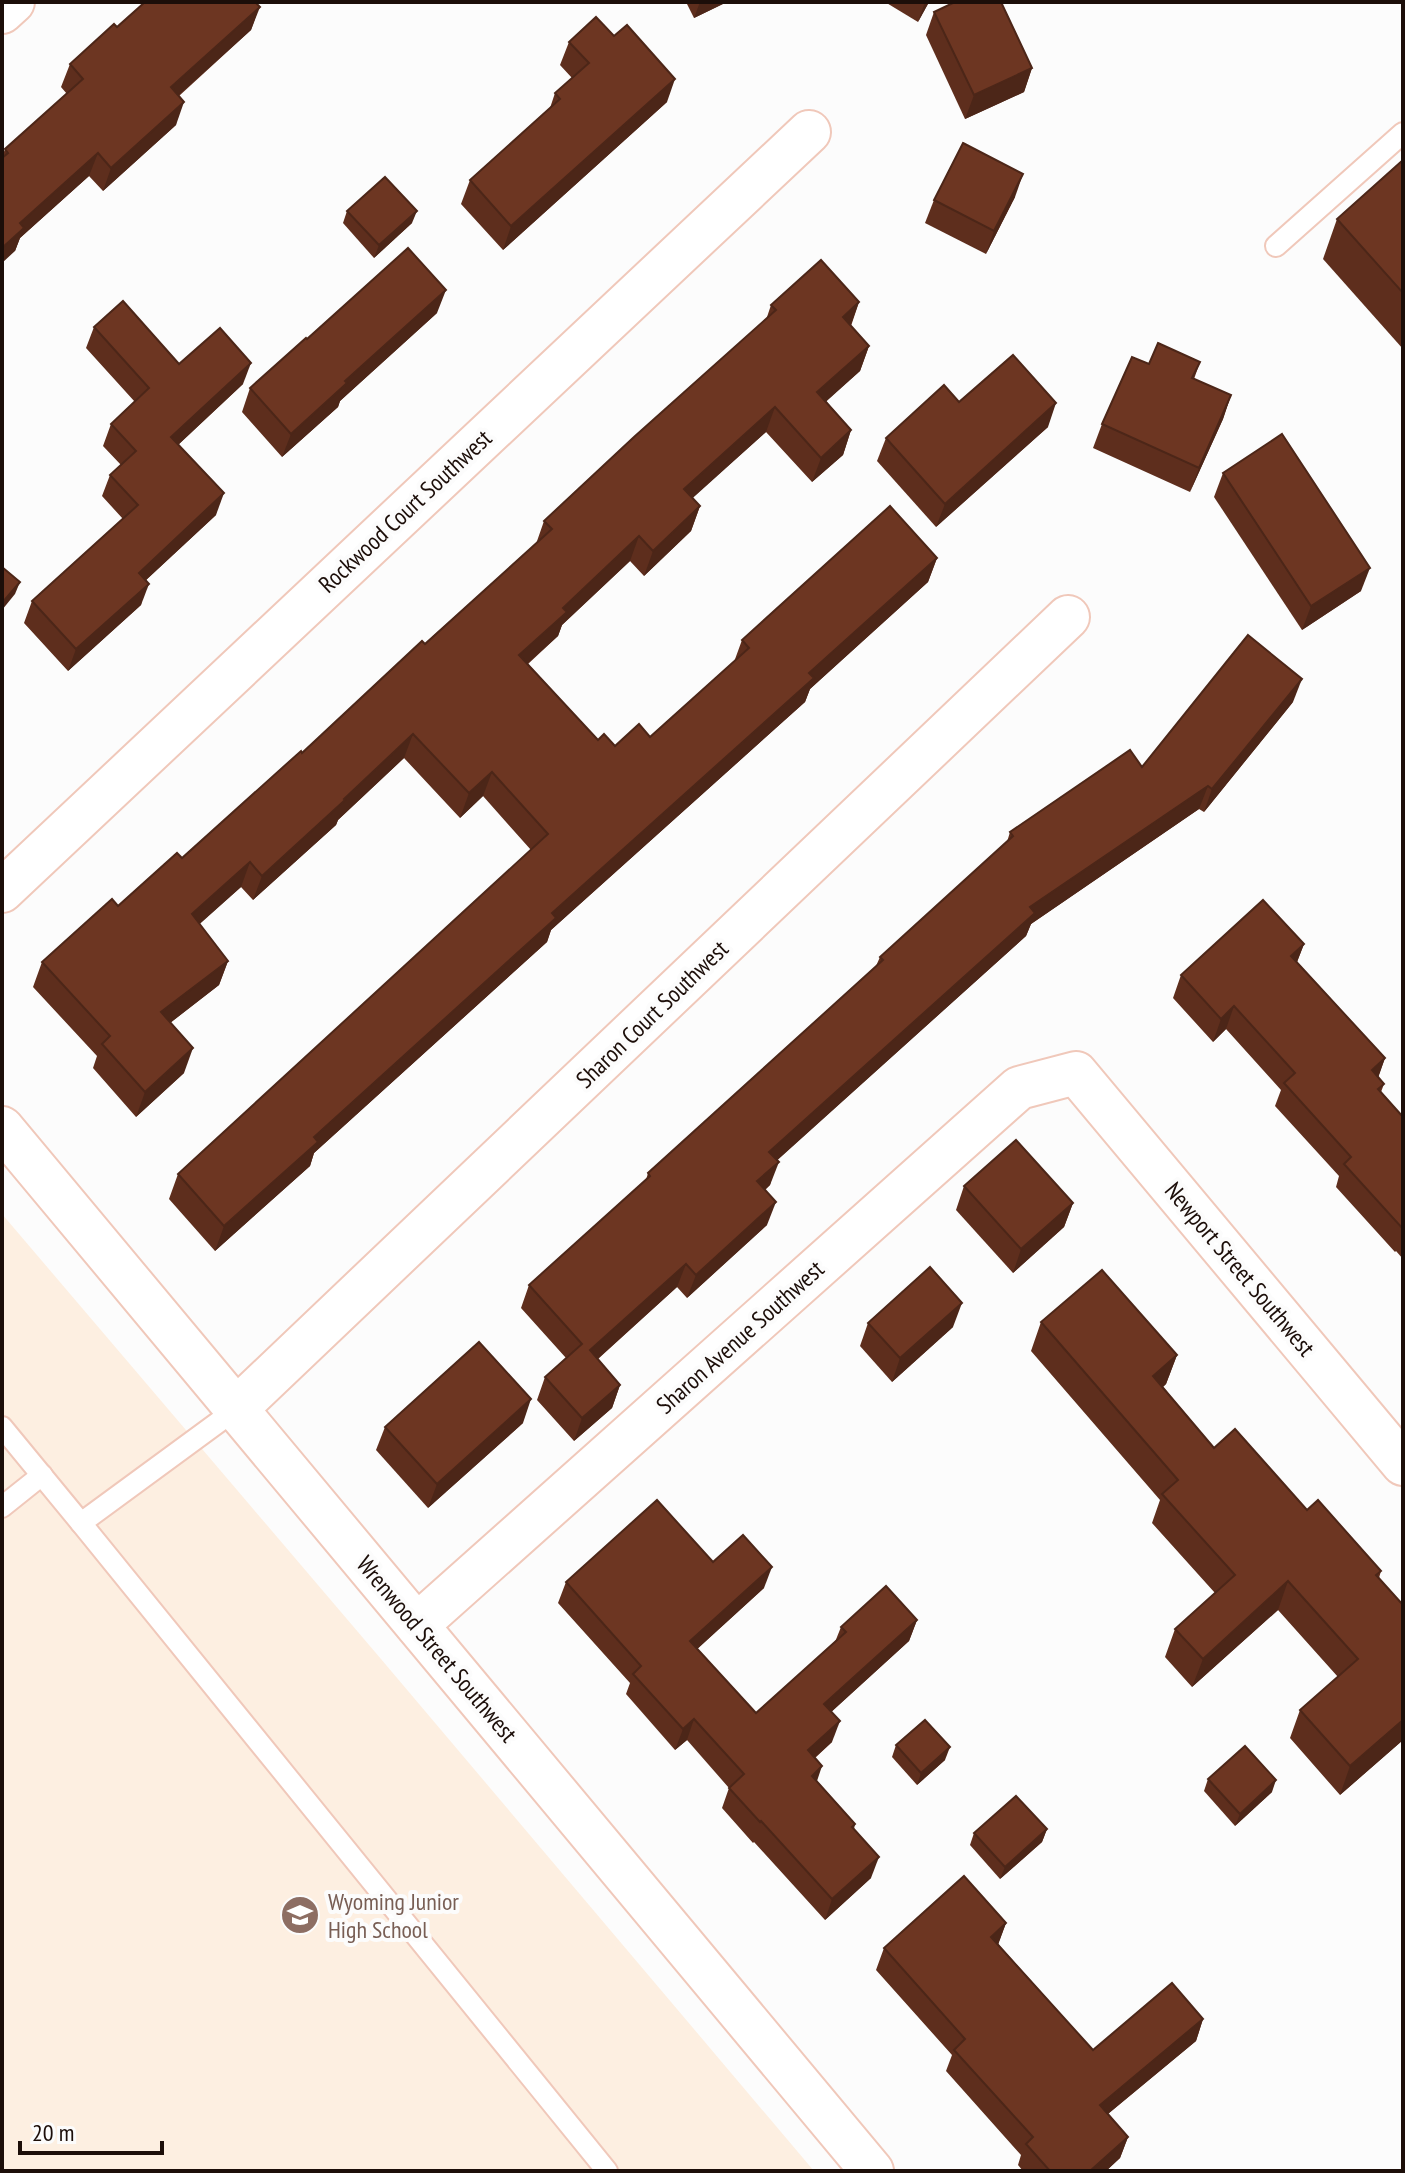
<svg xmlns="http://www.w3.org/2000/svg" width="1405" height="2173" font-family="'PT Sans Narrow',sans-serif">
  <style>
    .education { fill: #fdefe1 }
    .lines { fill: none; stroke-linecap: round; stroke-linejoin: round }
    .lane-casing { stroke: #f0c8ba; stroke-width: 24 }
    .street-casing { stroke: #f0c8ba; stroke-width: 46 }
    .lane { stroke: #fff; stroke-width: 20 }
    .street { stroke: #fff; stroke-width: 42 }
    .wall { fill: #5e2e1d }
    .shaded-wall { fill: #4c2618 }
    .building { fill: #6d3622; stroke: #4c2618; stroke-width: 2 }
    .labels { text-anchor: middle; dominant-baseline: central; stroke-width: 8; stroke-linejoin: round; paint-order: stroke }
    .street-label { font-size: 24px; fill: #1c0e09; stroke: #fcfcfc }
    .education-label { font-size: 24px; fill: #785e54; stroke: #fcfcfc; text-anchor: start }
  </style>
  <rect width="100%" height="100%" fill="#fcfcfc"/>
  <path class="education" d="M2,1214L381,1659L814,2171H2Z"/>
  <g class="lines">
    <defs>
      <g id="lane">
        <path d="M1276,246L1403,133"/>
        <path d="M235,1410L81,1523L607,2171"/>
        <path d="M2,1427L81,1523"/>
        <path d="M2,1507L42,1475"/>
      </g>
      <g id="street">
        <path d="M2,12L13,2"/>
        <path d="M2,891L809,132"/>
        <path d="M2,1128C290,1477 582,1823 872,2171"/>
        <path d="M235,1410L1068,617"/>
        <path d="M417,1625L1019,1088L1076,1073L1403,1464"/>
      </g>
    </defs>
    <use href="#lane" class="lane-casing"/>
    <use href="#street" class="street-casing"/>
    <use href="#lane" class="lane"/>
    <use href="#street" class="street"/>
  </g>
  <g class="wall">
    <path d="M686,2H727L694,18Z"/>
    <path d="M885,2H929L918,22Z"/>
    <path d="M259,7L251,30L179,96L176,125L103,191L89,176L20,238L15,251L2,157L5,149L67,94L61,87L70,64L117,27Z"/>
    <path d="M934,12L1032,68L1024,92L965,119L926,35Z"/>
    <path d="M569,42L667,102L503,250L461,204L470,180L550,108L555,93L572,78L560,65Z"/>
    <path d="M1403,160V349L1323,259L1337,219Z"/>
    <path d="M1015,197L986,254L925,223L934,200Z"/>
    <path d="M347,211L412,223L374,258L343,223Z"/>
    <path d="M859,302L851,326L869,346L860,371L826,401L851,430L843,455L812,482L766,432L692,498L700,506L691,531L644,576L630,561L562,625L558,636L528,664L598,740L615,746L650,737L734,662L742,640L937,558L928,582L810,689L805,702L551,930L547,942L314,1153L310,1166L215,1251L169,1199L178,1174L531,850L483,796L460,818L404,758L338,820L336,825L253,900L241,887L199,924L228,961L219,985L170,1023L184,1073L136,1117L93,1068L97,1056L33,987L42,962L182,858L302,753L536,544L544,521L766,320L771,305Z"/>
    <path d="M437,313L340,401L338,407L282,457L242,412L250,388L307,339Z"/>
    <path d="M94,327L179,364L243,384L178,445L216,515L146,580L141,605L68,671L24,623L32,601L123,519L102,496L110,475L121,465L103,446L111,424L135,402L86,348Z"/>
    <path d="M1200,362L1194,379L1231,395L1223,419L1190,492L1093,448L1102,424L1149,364Z"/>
    <path d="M959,402L1048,427L936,527L877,461L886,438Z"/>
    <path d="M1223,473L1361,591L1302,630L1214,497Z"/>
    <path d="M1293,702L1204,812L1199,809L1031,924L1026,936L777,1160L770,1185L765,1190L767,1225L687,1298L677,1287L598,1359L620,1385L612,1408L574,1441L537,1400L545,1377L566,1358L521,1308L529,1285L646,1180L648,1173L876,966L880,957L1007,842L1010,832L1142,767Z"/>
    <path d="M1304,944L1297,962L1385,1058L1378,1077L1384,1084L1381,1092L1403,1117V1259L1396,1251L1395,1252L1336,1187L1339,1176L1275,1106L1281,1090L1226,1029L1213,1042L1173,998L1181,975Z"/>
    <path d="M964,1186L1073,1203L1064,1227L1013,1273L956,1210Z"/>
    <path d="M1041,1322L1177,1355L1166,1384L1163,1387L1214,1448L1307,1510L1381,1571L1379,1578L1403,1605V1740L1340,1795L1290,1738L1300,1710L1338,1677L1278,1610L1192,1687L1165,1657L1175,1629L1215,1593L1152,1523L1160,1500L1031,1351Z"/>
    <path d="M868,1323L953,1327L892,1382L860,1346Z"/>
    <path d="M523,1423L428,1508L376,1450L385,1427Z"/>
    <path d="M713,1562L764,1588L697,1649L756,1713L835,1642L841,1627L917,1620L909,1641L831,1712L832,1742L815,1758L817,1781L855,1824L854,1829L871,1878L825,1920L754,1842L753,1843L722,1808L729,1788L687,1740L675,1750L626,1694L630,1683L558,1603L566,1582Z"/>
    <path d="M896,1745L945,1760L917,1785L892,1757Z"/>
    <path d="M1208,1779L1272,1792L1235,1826L1204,1791Z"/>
    <path d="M1047,1829L1042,1842L1000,1879L970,1845L974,1833Z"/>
    <path d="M1006,1923L998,1944L1093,2050L1203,2019L1196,2041L1108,2114L1128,2137L1120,2158L1106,2171H1023L1018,2165L1021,2155L946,2071L952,2055L876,1970L884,1948Z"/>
  </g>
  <g class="shaded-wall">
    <path d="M700,2H727L694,18Z"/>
    <path d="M925,2H929L918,22Z"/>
    <path d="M260,7L251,30L162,110L171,87Z"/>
    <path d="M1032,68L1024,92L965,119L974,95Z"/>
    <path d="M675,79L667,102L503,250L511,226Z"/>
    <path d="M184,102L176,125L103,191L111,168Z"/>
    <path d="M98,153L89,176L20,238L15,251L2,263V248L20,223Z"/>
    <path d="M1023,174L1015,197L986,254L994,231Z"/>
    <path d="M417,211L412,223L374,258L379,245Z"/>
    <path d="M446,290L437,313L340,401L338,407L282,457L291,434L345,381Z"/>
    <path d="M859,302L850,327L843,317Z"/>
    <path d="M869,346L860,371L809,417L817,392Z"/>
    <path d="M251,363L243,384L163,459L171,437Z"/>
    <path d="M1231,395L1223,419L1190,492L1199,468Z"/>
    <path d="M1056,403L1048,427L936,527L945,504Z"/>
    <path d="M775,407L766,432L675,514L684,489Z"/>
    <path d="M851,430L843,455L812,482L821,458Z"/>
    <path d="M224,493L216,515L131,594L139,573Z"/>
    <path d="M700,506L691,531L644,576L653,551Z"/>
    <path d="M639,536L630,561L562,625L558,636L510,679L519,655L563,608Z"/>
    <path d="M937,558L928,582L810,689L805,702L551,930L547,942L314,1153L310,1166L215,1251L224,1226L314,1137L809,673Z"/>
    <path d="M1370,568L1361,591L1302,630L1311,606Z"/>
    <path d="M20,582L15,594L2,610V603Z"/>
    <path d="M149,584L141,605L68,671L76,649Z"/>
    <path d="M1302,679L1293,702L1204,812L1212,789Z"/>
    <path d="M413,734L404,758L338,820L336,825L253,900L262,876Z"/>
    <path d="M492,772L483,796L460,818L469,793Z"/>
    <path d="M1208,786L1199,809L1031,924L1026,936L761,1175L769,1152L1030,907Z"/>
    <path d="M250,862L241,887L183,939L192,914Z"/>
    <path d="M1304,944L1295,967L1291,956Z"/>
    <path d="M228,961L219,985L152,1037L161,1012Z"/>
    <path d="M1234,1006L1226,1029L1213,1042L1221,1019Z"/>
    <path d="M193,1048L184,1073L136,1117L145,1092Z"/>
    <path d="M1385,1058L1377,1081L1372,1070Z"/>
    <path d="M779,1162L770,1185L749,1204L757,1181Z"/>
    <path d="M776,1202L767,1225L687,1298L696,1275Z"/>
    <path d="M1073,1203L1064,1227L1013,1273L1021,1249Z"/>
    <path d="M686,1264L677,1287L582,1373L590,1350Z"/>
    <path d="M962,1303L953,1327L892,1382L900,1358Z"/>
    <path d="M1177,1355L1166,1384L1143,1404L1153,1376Z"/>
    <path d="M620,1385L612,1408L574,1441L582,1418Z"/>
    <path d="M531,1399L523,1423L428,1508L437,1484Z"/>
    <path d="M772,1567L764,1588L683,1662L690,1641Z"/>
    <path d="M1288,1581L1278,1610L1192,1687L1203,1659Z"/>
    <path d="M917,1620L909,1641L817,1725L824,1704Z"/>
    <path d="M694,1719L687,1740L675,1750L683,1729Z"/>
    <path d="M1403,1720V1740L1340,1795L1350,1766Z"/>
    <path d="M840,1721L832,1742L800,1771L808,1750Z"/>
    <path d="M950,1747L945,1760L917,1785L921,1773Z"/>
    <path d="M822,1766L815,1787L812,1776Z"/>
    <path d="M1276,1780L1272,1792L1235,1826L1240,1814Z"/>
    <path d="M1047,1829L1042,1842L1000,1879L1005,1867Z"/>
    <path d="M879,1857L871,1878L825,1920L832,1899Z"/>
    <path d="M1006,1923L998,1945L991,1937Z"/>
    <path d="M1203,2019L1196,2041L1092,2127L1100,2105Z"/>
    <path d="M1128,2137L1120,2158L1106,2171H1090Z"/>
  </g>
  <g class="building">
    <path d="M145,2H255L260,7L171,87L184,102L111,168L98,153L20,223L24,228L2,248V158L8,153L5,149L83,79L70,64L114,24L117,27Z"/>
    <path d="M955,2H1001L1032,68L974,95L934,12Z"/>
    <path d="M596,17L614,36L627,25L675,79L511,226L470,180L560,99L555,93L589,63L569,42Z"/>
    <path d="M963,143L1023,174L994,231L934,200Z"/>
    <path d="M1403,160V293L1337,219Z"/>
    <path d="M385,177L417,211L379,245L347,211Z"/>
    <path d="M408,248L446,290L345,381L347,383L291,434L250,388L306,338L307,339Z"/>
    <path d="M821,260L859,302L843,317L869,346L817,392L851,430L821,458L775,407L684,489L700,506L653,551L639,536L563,608L567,612L519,655L598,740L604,734L615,746L639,724L650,737L749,648L742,640L890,506L937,558L809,673L814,678L552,913L556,918L314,1137L318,1142L224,1226L178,1174L548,834L492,772L469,793L413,734L344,799L345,800L262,876L250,862L192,914L228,961L161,1012L193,1048L145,1092L102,1044L110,1036L42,962L112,899L118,906L177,853L182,858L301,751L302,753L422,641L425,644L552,529L544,521L634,437L776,310L771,305Z"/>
    <path d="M123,301L179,364L220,328L251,363L171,437L224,493L139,573L149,584L76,649L32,601L138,505L110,475L136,451L111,424L149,388L94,327Z"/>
    <path d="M1158,343L1200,362L1192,378L1231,395L1199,468L1102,424L1132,357L1149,364Z"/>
    <path d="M1013,355L1056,403L945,504L886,438L944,385L959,402Z"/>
    <path d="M1282,434L1370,568L1311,606L1223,473Z"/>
    <path d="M2,567L20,582L2,603Z"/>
    <path d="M1248,635L1302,679L1212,789L1208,786L1030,907L1035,913L769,1152L779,1162L757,1181L776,1202L696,1275L686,1264L590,1350L620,1385L582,1418L545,1377L582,1344L529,1285L650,1176L648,1173L883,960L880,957L1013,836L1010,832L1130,750L1142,767Z"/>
    <path d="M1263,900L1304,944L1291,956L1385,1058L1372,1070L1384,1084L1378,1089L1403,1117V1229L1344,1164L1351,1157L1284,1083L1295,1073L1234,1006L1221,1019L1181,975Z"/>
    <path d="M1016,1140L1073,1203L1021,1249L964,1186Z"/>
    <path d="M930,1267L962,1303L900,1358L868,1323Z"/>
    <path d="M1102,1270L1177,1355L1153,1376L1214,1448L1235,1429L1307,1510L1318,1500L1381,1571L1376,1575L1403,1605V1720L1350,1766L1300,1710L1358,1659L1288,1581L1203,1659L1175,1629L1235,1575L1162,1494L1178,1480L1041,1322Z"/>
    <path d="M479,1342L531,1399L437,1484L385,1427Z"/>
    <path d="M657,1500L713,1562L743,1535L772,1567L690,1641L756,1713L846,1632L841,1627L886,1586L917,1620L824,1704L840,1721L808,1750L822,1766L812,1776L855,1824L852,1827L879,1857L832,1899L761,1821L760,1822L729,1788L744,1774L694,1719L683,1729L633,1674L641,1666L566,1582Z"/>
    <path d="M925,1720L950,1747L921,1773L896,1745Z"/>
    <path d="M1245,1746L1276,1780L1240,1814L1208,1779Z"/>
    <path d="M1016,1796L1047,1829L1005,1867L974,1833Z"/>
    <path d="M964,1876L1006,1923L991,1937L1093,2050L1172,1983L1203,2019L1100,2105L1128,2137L1090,2171H1050L1026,2144L1033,2137L954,2050L965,2039L884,1948Z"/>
  </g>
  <defs>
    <symbol id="school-disc" viewBox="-11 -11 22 22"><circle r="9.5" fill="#8d6e63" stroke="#fcfcfc"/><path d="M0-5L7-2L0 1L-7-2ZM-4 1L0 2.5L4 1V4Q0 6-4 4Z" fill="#fff"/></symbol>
  </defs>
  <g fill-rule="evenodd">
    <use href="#school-disc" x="278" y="1893" width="44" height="44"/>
  </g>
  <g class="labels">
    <g class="street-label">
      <text transform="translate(405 511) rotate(-43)">Rockwood Court Southwest</text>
      <text transform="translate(652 1014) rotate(-44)">Sharon Court Southwest</text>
      <text transform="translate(1240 1269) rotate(50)">Newport Street Southwest</text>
      <text transform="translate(740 1337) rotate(-42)">Sharon Avenue Southwest</text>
      <text transform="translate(437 1649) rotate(50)">Wrenwood Street Southwest</text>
    </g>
    <g class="education-label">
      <text x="328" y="1901">Wyoming Junior<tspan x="328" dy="28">High School</tspan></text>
    </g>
  </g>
  <rect width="1405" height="2173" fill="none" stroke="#1c0e09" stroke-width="8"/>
  <path d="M20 2141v12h142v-12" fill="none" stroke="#1c0e09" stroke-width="4"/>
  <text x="32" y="2141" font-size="24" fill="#1c0e09" stroke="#fcfcfc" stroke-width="6" paint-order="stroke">20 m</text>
</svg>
